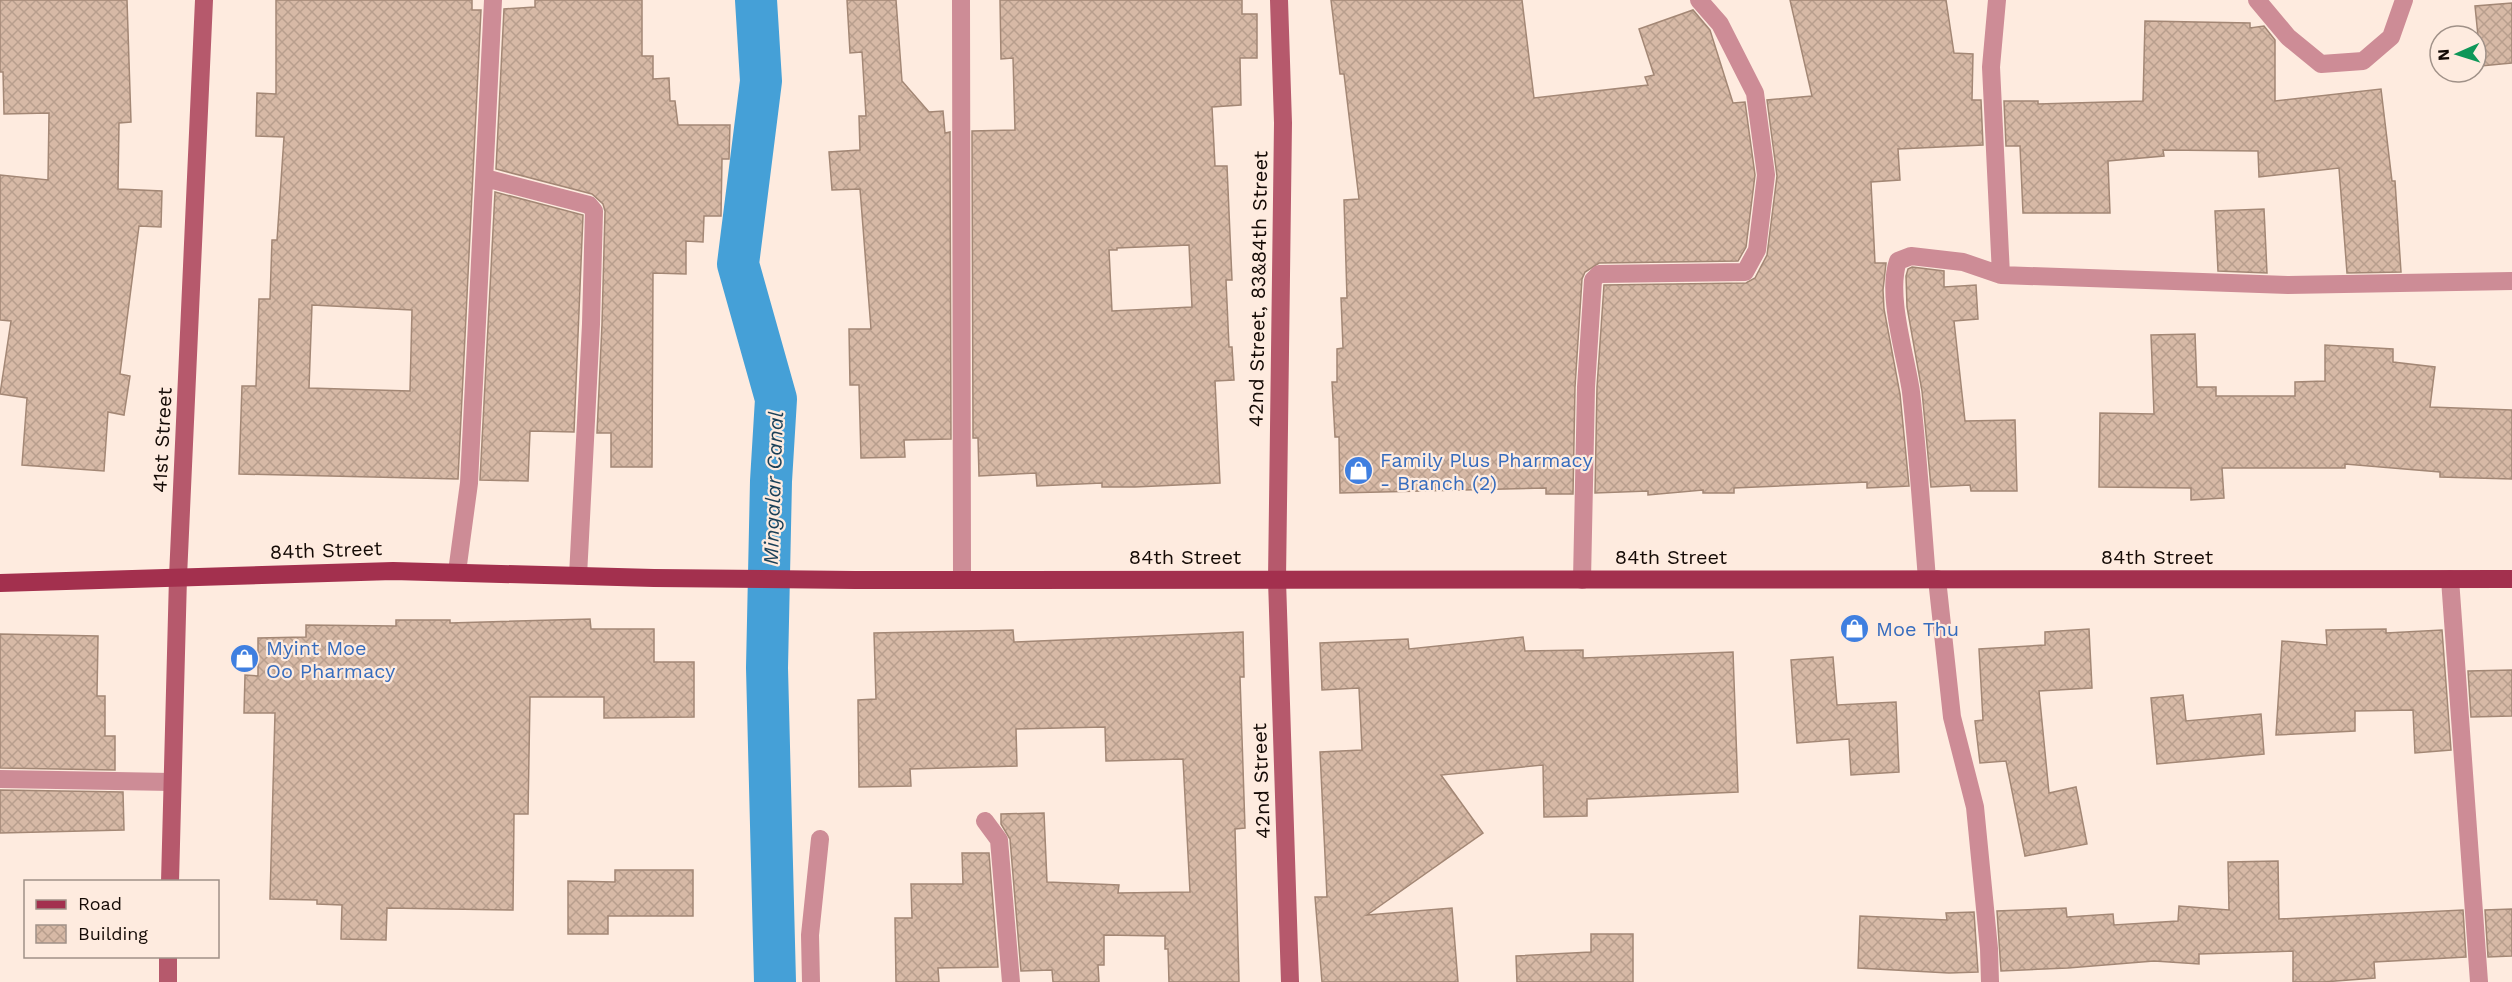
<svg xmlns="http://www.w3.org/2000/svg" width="2512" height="982" viewBox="0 0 2512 982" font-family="'Work Sans',sans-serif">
  <defs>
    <pattern id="building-cross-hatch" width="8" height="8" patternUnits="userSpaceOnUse" patternTransform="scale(1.5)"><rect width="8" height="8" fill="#d7b9a6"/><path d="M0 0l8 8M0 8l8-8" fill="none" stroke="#b89e8d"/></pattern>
  </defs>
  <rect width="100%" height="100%" fill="#feebdf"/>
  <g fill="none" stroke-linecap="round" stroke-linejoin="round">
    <path stroke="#45a0d7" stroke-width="42" d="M 756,0 L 761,81 L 738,264 L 776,399 L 771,481 L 767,668 L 775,982"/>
  </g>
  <path fill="url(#building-cross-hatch)" stroke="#a38775" stroke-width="1.5" fill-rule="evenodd" d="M 0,0 L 127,0 L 131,122 L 119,123 L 118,189 L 162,191 L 161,227 L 139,226 L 120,374 L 130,376 L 124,415 L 108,412 L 104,471 L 22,465 L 27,398 L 0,394 L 11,321 L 0,320 L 0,175 L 48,180 L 49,113 L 4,114 L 3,72 L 0,72 Z
    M 276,0 L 472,0 L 472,10 L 481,10 L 458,479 L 239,474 L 242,386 L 256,386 L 259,299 L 270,299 L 272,240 L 277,240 L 284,137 L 256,136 L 257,93 L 276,94 ZM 312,305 L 412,310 L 410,391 L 309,388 Z
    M 535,0 L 642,0 L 642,56 L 653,56 L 653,79 L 669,78 L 670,101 L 675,101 L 678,125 L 730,125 L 729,159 L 722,159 L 721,216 L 704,216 L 703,242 L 686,241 L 686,274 L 653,273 L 652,467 L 611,467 L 611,433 L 597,433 L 602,324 L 605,211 L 603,204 L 592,194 L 496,169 L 504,9 L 535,7 Z
    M 847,0 L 896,0 L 902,81 L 929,112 L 943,111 L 945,133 L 950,132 L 951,439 L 904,440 L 905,457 L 861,458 L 859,385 L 850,385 L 849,329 L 871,329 L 860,189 L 832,190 L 829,152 L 860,150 L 859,116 L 866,116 L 862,52 L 850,53 Z
    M 1000,0 L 1242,0 L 1242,14 L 1257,14 L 1257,58 L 1240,58 L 1241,105 L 1212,107 L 1215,166 L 1227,166 L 1232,280 L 1226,280 L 1229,347 L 1232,347 L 1234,380 L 1215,381 L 1220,483 L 1135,487 L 1102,487 L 1102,483 L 1037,486 L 1036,473 L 979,476 L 978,438 L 973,438 L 972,131 L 1015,130 L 1013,58 L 1001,59 ZM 1189,245 L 1192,307 L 1112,311 L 1109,250 L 1117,250 L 1117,248 Z
    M 1331,0 L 1522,0 L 1534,98 L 1648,85 L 1645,77 L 1654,75 L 1639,29 L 1693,10 L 1710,30 L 1733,103 L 1745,102 L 1755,175 L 1746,247 L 1738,261 L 1599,263 L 1585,272 L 1582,279 L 1575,387 L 1573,494 L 1546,494 L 1546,488 L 1340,493 L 1339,437 L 1335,437 L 1332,382 L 1337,382 L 1337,349 L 1343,348 L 1341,298 L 1347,298 L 1344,200 L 1359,199 L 1344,74 L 1340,74 Z
    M 1790,0 L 1946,0 L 1954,53 L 1973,54 L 1972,100 L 1981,100 L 1983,145 L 1898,149 L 1900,180 L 1871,182 L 1875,263 L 1886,263 L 1883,290 L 1884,309 L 1900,394 L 1909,486 L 1867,488 L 1867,482 L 1734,488 L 1734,493 L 1703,493 L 1703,490 L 1648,495 L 1648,491 L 1595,493 L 1597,387 L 1604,285 L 1746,283 L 1755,278 L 1767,255 L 1777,176 L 1767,100 L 1812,96 Z
    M 2512,3 L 2512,63 L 2481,66 L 2475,6 Z
    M 2145,21 L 2250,23 L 2250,28 L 2264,26 L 2275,40 L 2275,101 L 2381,89 L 2392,181 L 2395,181 L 2401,272 L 2347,273 L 2339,168 L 2259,177 L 2258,151 L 2163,150 L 2164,156 L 2108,161 L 2110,213 L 2023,213 L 2020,146 L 2006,146 L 2004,101 L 2038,101 L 2038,104 L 2143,101 Z
    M 495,192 L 583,215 L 574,432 L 530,431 L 528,481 L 480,480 Z
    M 2264,209 L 2267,273 L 2218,271 L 2215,211 Z
    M 1912,267 L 1944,271 L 1944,287 L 1976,285 L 1978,319 L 1954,321 L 1965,421 L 2015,420 L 2017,491 L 1971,491 L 1970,485 L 1931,487 L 1922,391 L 1907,307 L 1906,276 L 1908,269 Z
    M 2195,334 L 2197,387 L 2216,387 L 2216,396 L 2295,396 L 2295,382 L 2325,381 L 2325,345 L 2393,349 L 2393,362 L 2435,367 L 2430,407 L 2512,410 L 2512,479 L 2440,477 L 2440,472 L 2345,464 L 2345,468 L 2222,468 L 2224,498 L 2191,500 L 2191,488 L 2099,487 L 2100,413 L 2154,414 L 2151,335 Z
    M 590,619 L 591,629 L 654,629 L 654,662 L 694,662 L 694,717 L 604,718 L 604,697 L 530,697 L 528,814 L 514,814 L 513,910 L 387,908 L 386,940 L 341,939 L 342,905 L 317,904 L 317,900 L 270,899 L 275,713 L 244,713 L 245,675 L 258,676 L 258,638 L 306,637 L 306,625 L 396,626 L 396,620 L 450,620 L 450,623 Z
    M 2089,629 L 2092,688 L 2039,691 L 2049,793 L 2076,787 L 2087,844 L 2025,856 L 2006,761 L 1980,763 L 1975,721 L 1983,720 L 1979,649 L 2045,645 L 2045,632 Z
    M 2386,629 L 2386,633 L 2442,630 L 2451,750 L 2415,753 L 2413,710 L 2355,711 L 2355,731 L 2276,735 L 2282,641 L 2327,645 L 2326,630 Z
    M 1013,630 L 1014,642 L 1243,632 L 1244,677 L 1240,677 L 1245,828 L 1235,829 L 1239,982 L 1169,982 L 1168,949 L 1165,949 L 1165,936 L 1104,935 L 1104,965 L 1098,965 L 1099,982 L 1053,982 L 1052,970 L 1021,971 L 1010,839 L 1001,824 L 1001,814 L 1044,813 L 1047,882 L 1119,885 L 1118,893 L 1190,892 L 1183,759 L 1106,761 L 1105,727 L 1016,729 L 1017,766 L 910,769 L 911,786 L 859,787 L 858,700 L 876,699 L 874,633 Z
    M 0,634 L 98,636 L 97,696 L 105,696 L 105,736 L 115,736 L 115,770 L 0,768 Z
    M 1523,637 L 1525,651 L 1583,650 L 1583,658 L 1733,652 L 1738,792 L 1587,799 L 1587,816 L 1544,817 L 1543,765 L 1441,775 L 1483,833 L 1367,915 L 1452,908 L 1458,982 L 1322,982 L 1315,897 L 1327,897 L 1320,752 L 1362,750 L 1359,688 L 1322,690 L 1320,643 L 1408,639 L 1409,649 Z
    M 1833,657 L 1837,705 L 1896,702 L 1899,772 L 1851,775 L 1849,739 L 1797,743 L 1791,660 Z
    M 2512,670 L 2512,716 L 2471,717 L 2468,671 Z
    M 2183,695 L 2186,721 L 2261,714 L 2264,754 L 2157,764 L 2151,698 Z
    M 0,790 L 123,792 L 124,830 L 0,833 Z
    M 962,853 L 989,853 L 998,967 L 938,968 L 939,982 L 896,982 L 895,918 L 912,918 L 911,884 L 963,884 Z
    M 2278,861 L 2279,919 L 2463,910 L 2466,957 L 2374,962 L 2375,978 L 2323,982 L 2293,982 L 2293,951 L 2199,954 L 2199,964 L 2154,961 L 2068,968 L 2001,971 L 1997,911 L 2066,908 L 2067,917 L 2113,914 L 2114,925 L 2178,921 L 2179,906 L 2229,910 L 2228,862 Z
    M 615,870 L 693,870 L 693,916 L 608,916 L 608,934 L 568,934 L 568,881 L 615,882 Z
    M 2512,909 L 2512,956 L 2488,957 L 2485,910 Z
    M 1974,912 L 1978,972 L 1949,973 L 1858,968 L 1860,916 L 1947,920 L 1946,913 Z
    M 1591,934 L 1633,934 L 1633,982 L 1517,982 L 1516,956 L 1591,952 Z"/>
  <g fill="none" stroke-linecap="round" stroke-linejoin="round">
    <path stroke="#cd8c96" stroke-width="18" d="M 961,0 L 962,580
      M 1997,0 L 1991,67 L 2001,275
      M 2257,0 L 2288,37 L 2321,64 L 2363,61 L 2391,37 L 2404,0
      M 485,178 L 589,205 L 594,211 L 591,324 L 578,576
      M 457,572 L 469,483 L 493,0
      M 1927,579 C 1922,517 1918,454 1911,392 C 1906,356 1886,295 1898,261 L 1911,256 L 1963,262 L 2001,275 L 2288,285 L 2512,281
      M 1937,579 L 1952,717 L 1975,807 L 1989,949 L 1990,982
      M 2450,579 L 2479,982
      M 1582,580 L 1586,387 L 1593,280 L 1599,274 L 1745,272 L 1757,250 L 1766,175 L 1755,93 L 1720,24 L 1699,0
      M 0,779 L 172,782
      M 985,821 L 999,840 L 1011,982
      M 811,982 L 810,935 L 820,839"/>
    <path stroke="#b6596c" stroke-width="18" d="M 1279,0 L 1283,123 L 1277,580 L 1290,982
      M 170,882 L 178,577 L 204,0
      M 168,982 L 168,956"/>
    <path stroke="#a3304e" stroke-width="18" d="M 0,583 L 393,571 L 654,578 L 855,580 L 2512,579"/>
  </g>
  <defs>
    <symbol id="shop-disc" viewBox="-11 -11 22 22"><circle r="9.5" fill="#3f7fe0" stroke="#feebdf"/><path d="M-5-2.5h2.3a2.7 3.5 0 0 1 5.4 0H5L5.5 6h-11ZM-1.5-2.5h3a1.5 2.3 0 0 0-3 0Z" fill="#fff"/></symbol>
  </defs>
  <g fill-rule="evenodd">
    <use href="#shop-disc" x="1342" y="454" width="33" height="33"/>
    <use href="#shop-disc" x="1838" y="612" width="33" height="33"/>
    <use href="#shop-disc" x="228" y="642" width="33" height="33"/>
  </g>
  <g text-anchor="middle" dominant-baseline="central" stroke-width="4.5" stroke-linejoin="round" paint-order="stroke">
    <g font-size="20" fill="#140a05" stroke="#feebdf">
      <text transform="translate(1258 289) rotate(-89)">42nd Street, 83&amp;84th Street</text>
      <text transform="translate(162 440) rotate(-87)">41st Street</text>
      <text transform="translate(326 550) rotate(-2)">84th Street</text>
      <text x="1185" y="557">84th Street</text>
      <text x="1671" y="557">84th Street</text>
      <text x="2157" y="557">84th Street</text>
      <text transform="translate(1261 781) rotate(-92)">42nd Street</text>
    </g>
    <g font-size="20" fill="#366cbe" stroke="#feebdf" text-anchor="start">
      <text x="1380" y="460">Family Plus Pharmacy<tspan x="1380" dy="23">- Branch (2)</tspan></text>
      <text x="1876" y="629">Moe Thu</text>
      <text x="266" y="648">Myint Moe<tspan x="266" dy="23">Oo Pharmacy</tspan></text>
    </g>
    <g font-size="21" font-style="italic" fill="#193f57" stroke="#feebdf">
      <text transform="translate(773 488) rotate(-88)">Mingalar Canal</text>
    </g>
  </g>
  <rect x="24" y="880" width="195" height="78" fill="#feebdf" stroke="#a09188" stroke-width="1.5"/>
  <rect x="36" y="900" width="30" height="9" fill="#a3304e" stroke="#a09188" stroke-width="1.5"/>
  <text x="78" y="910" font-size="18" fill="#140a05">Road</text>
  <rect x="36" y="925" width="30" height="18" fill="url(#building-cross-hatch)" stroke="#a09188" stroke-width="1.5"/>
  <text x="78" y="940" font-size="18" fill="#140a05">Building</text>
  <g transform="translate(2458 54) rotate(267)"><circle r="28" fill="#feebdf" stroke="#a09188" stroke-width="1.5"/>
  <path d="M0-4.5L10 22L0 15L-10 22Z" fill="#0e9758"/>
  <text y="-9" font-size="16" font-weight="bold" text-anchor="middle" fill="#140a05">N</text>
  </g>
</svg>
